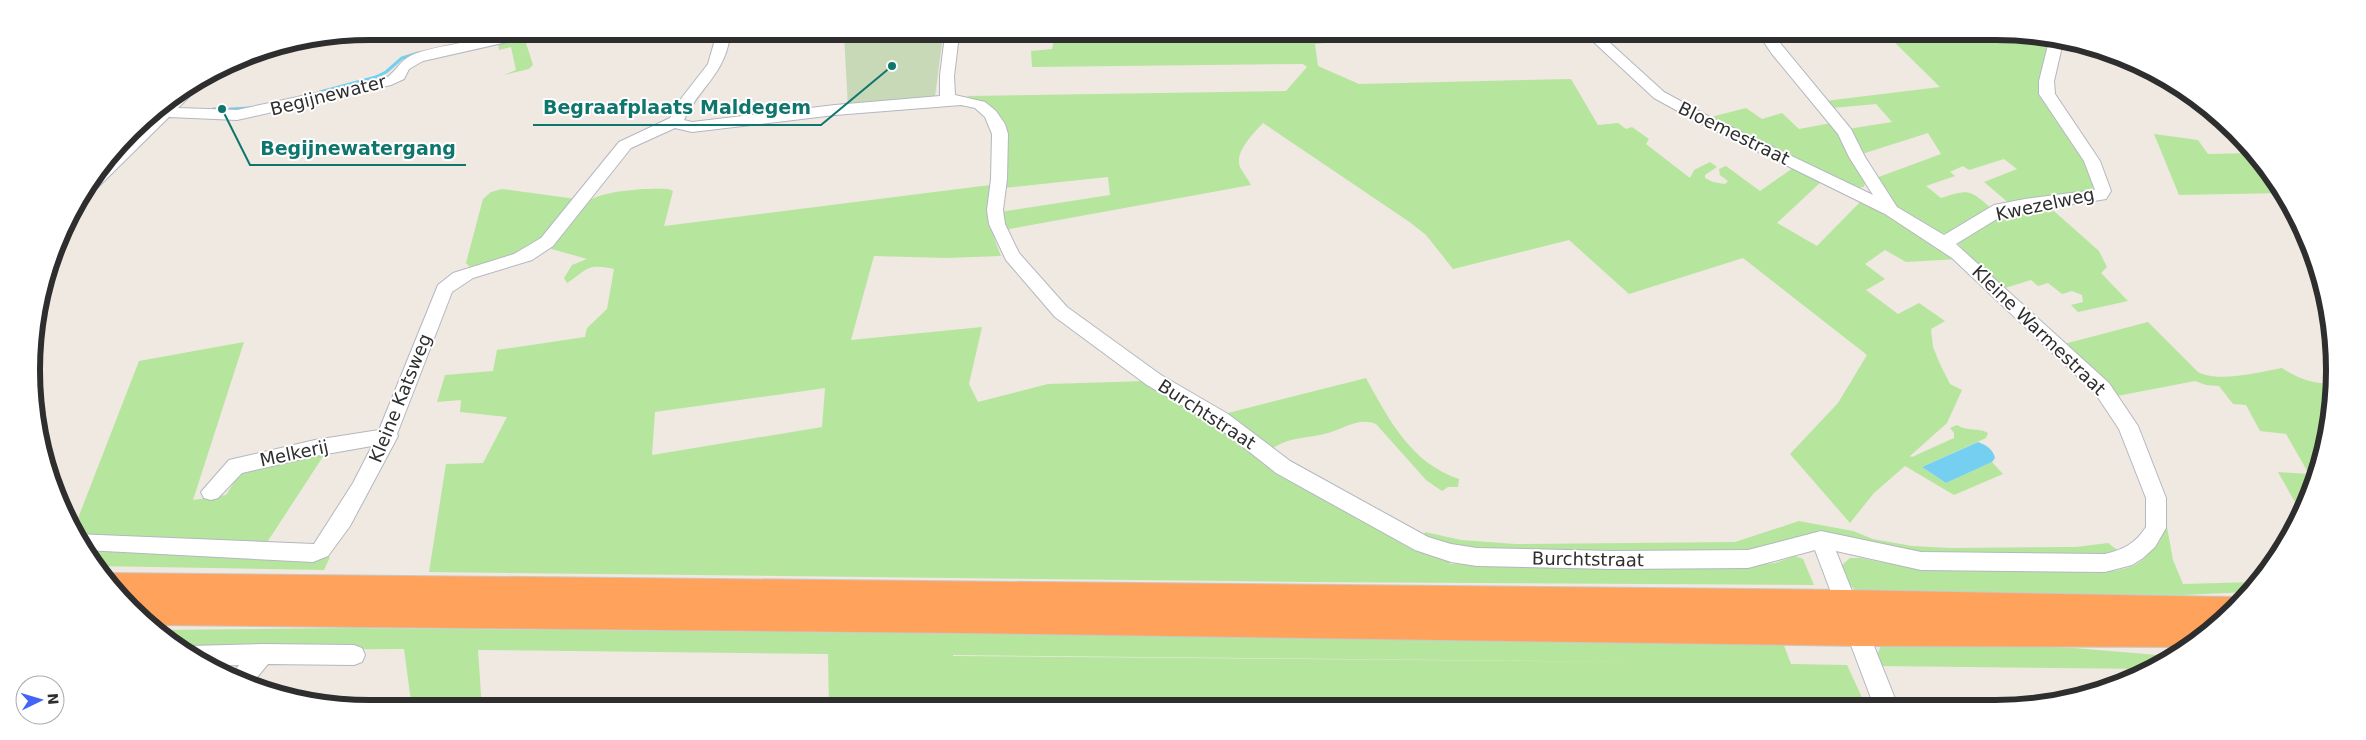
<svg xmlns="http://www.w3.org/2000/svg" width="2366" height="740" viewBox="0 0 2366 740" font-family="'DejaVu Sans',sans-serif">
  <rect width="100%" height="100%" fill="#efe9e1"/>
  <path fill="#b6e59e" fill-rule="evenodd" d="M 1996,31 L 2052,37 L 2050,54 L 2043,71 L 2082,153 L 2095,190 L 2093,193 L 2010,204 L 1984,182 L 2017,169 L 2004,159 L 1969,170 L 1963,166 L 1950,172 L 1955,176 L 1926,186 L 1941,198 C 1970,189 1969,189 1992,209 L 1949,233 L 1936,233 L 1898,209 L 1876,178 L 1941,154 L 1928,133 L 1862,154 L 1848,129 L 1892,122 L 1876,104 L 1832,108 L 1825,101 L 1940,87 L 1884,32 Z
    M 1438,33 L 1315,44 L 1318,66 L 1359,84 L 1571,79 L 1598,125 L 1618,123 L 1626,129 L 1632,127 L 1649,139 L 1646,144 L 1690,178 L 1694,170 L 1710,162 L 1717,167 L 1705,175 L 1705,178 L 1713,182 L 1725,184 L 1728,181 L 1720,175 L 1719,169 L 1726,166 L 1760,191 L 1793,168 L 1822,181 L 1777,223 L 1817,246 L 1862,200 L 1893,216 L 1959,259 L 1906,262 L 1885,250 L 1865,264 L 1885,279 L 1866,290 L 1898,314 L 1919,303 L 1945,321 L 1931,329 L 1933,347 L 1940,364 L 1950,384 L 1962,390 L 1947,423 L 1910,456 L 1912,457 L 1954,438 L 1954,433 L 1950,428 L 1957,425 C 1967,432 1979,427 1988,433 L 1986,438 L 1922,467 L 1946,483 L 1992,462 L 2003,474 L 1954,495 L 1905,466 L 1874,493 L 1850,523 L 1790,454 L 1838,403 L 1867,355 L 1743,258 L 1629,294 L 1569,240 L 1453,269 L 1426,235 L 1411,223 L 1263,123 C 1254,133 1234,152 1240,167 C 1243,173 1248,179 1251,185 L 1004,230 L 1000,212 L 1110,195 L 1108,177 L 1003,188 L 1004,137 L 975,100 L 967,96 L 1286,91 L 1307,67 L 1303,64 L 1032,67 L 1031,51 L 1052,49 L 1055,35 Z
    M 515,39 L 526,43 L 533,65 L 529,69 L 504,75 L 516,70 L 511,47 L 499,50 L 498,42 Z
    M 1746,108 L 1762,119 L 1782,113 L 1799,129 L 1831,123 L 1840,136 L 1865,182 L 1864,187 L 1855,188 L 1707,118 Z
    M 2154,134 L 2198,140 L 2208,154 L 2254,153 L 2278,182 L 2284,193 L 2179,195 Z
    M 990,185 C 987,217 989,225 1001,256 L 946,258 L 874,256 L 851,340 L 982,327 L 969,384 L 978,402 L 1048,384 L 1147,381 L 1218,425 L 1286,477 L 1411,548 L 1450,559 L 1450,564 L 1746,566 L 1775,563 L 1795,556 L 1803,559 L 1814,585 L 1306,582 L 429,572 L 446,464 L 483,463 L 507,417 L 460,412 L 461,400 L 437,402 L 445,375 L 493,371 L 497,350 L 585,337 L 587,328 L 607,309 L 614,269 C 585,263 588,270 567,283 L 564,278 L 572,265 L 587,259 L 548,248 C 558,236 577,208 588,201 C 606,190 648,188 668,189 L 673,191 L 664,226 ZM 825,388 L 822,427 L 652,455 L 655,412 Z
    M 502,189 L 576,199 L 534,248 L 471,268 L 466,263 L 483,199 L 491,192 Z
    M 2046,204 L 2099,251 L 2107,267 L 2101,273 L 2128,301 L 2078,312 L 2071,305 L 2083,302 L 2082,295 L 2072,291 L 2062,294 L 2048,283 L 2038,286 L 2031,280 L 2005,288 L 1965,252 L 1957,242 L 1997,216 Z
    M 2148,322 L 2198,372 C 2219,383 2259,372 2282,368 C 2298,379 2314,384 2333,384 L 2328,436 L 2300,511 L 2278,472 L 2309,474 L 2286,434 L 2260,431 L 2246,405 L 2233,404 L 2219,386 L 2206,385 L 2195,381 L 2117,396 L 2064,344 Z
    M 244,342 L 193,500 L 226,495 L 242,470 L 326,452 L 264,547 L 76,536 L 73,531 L 139,361 Z
    M 1366,378 C 1389,420 1411,463 1459,479 L 1458,487 L 1448,487 L 1442,491 L 1426,480 L 1376,424 C 1359,417 1345,428 1328,433 C 1306,439 1290,436 1270,450 L 1224,414 Z
    M 1799,521 L 1853,531 L 1873,539 L 1912,546 L 1949,548 L 2076,547 L 2108,543 L 2120,552 L 2114,555 L 1927,557 L 1844,538 L 1742,553 L 1480,552 L 1423,537 L 1425,532 L 1461,540 L 1516,544 L 1735,542 Z
    M 2167,527 L 2173,560 L 2183,584 L 2254,582 L 2247,592 L 2183,595 L 1862,593 L 1848,585 L 1840,567 L 1850,558 L 1861,558 L 1911,568 L 2086,569 L 2090,573 C 2134,570 2144,567 2167,527 Z
    M 82,546 L 330,557 L 324,570 L 95,566 Z
    M 351,628 L 1248,636 L 1783,643 L 1791,664 L 1847,665 L 1866,706 L 829,708 L 828,654 L 478,650 L 482,709 L 412,709 L 404,649 L 180,650 L 158,630 ZM 953,655 L 1647,662 L 953,656 Z
    M 1891,642 L 2074,648 L 2169,656 L 2148,669 L 1877,666 L 1878,653 L 1881,645 Z"/>
  <path fill="#c8d9b8" d="M 943,35 L 935,97 L 848,107 L 844,36 Z"/>
  <path fill="#75cff0" d="M 1978,442 C 1986,445 1993,449 1995,458 L 1992,462 L 1946,483 L 1922,467 Z"/>
  <g fill="none" stroke-linecap="round" stroke-linejoin="round">
    <path stroke="#75cff0" stroke-width="3" d="M 467,42 L 482,37
      M 320,92 L 376,77 L 386,72 L 402,58 L 418,53
      M 213,109 L 222,109
      M 230,109 L 251,108"/>
    <defs>
      <path id="minor" d="M 1757,32 L 1771,32 L 1851,129 L 1865,157 L 1897,207 L 1944,235 L 1994,205 L 2025,199 L 2095,190 L 2084,161 L 2039,94 L 2039,81 L 2050,37 L 2064,38 L 2054,81 L 2055,94 L 2100,161 L 2111,191 L 2106,199 L 2100,200 L 2005,214 L 1956,244 L 2109,383 L 2138,426 L 2166,498 L 2166,528 L 2155,547 L 2143,558 L 2132,565 L 2105,572 L 1921,570 L 1836,551 L 1898,706 L 1874,706 L 1815,550 L 1748,568 L 1612,569 L 1477,566 L 1451,562 L 1415,550 L 1276,473 L 1214,424 L 1147,385 L 1055,317 L 1006,260 L 989,224 L 987,210 L 991,179 L 992,134 L 985,117 L 975,108 L 961,105 L 835,115 L 692,132 L 675,128 L 631,148 L 553,246 L 532,260 L 473,278 L 452,292 L 397,434 L 398,436 L 350,526 L 328,556 L 313,562 L 85,550 L 75,534 L 314,544 L 353,483 L 372,446 L 315,456 L 242,473 L 218,498 L 211,500 L 204,498 L 201,492 L 229,460 L 315,440 L 379,430 L 438,285 L 453,273 L 514,254 L 541,238 L 619,142 L 670,118 L 680,100 L 708,64 L 716,36 L 730,36 C 724,76 699,87 684,120 L 692,122 L 835,105 L 940,96 L 940,76 L 945,35 L 959,35 L 954,76 L 955,95 L 985,102 L 996,111 L 1005,124 L 1008,134 L 1007,179 L 1003,210 L 1005,224 L 1019,253 L 1067,307 L 1161,375 L 1228,414 L 1290,461 L 1428,537 L 1451,544 L 1477,548 L 1612,551 L 1748,550 L 1821,531 L 1921,552 L 2105,554 C 2123,550 2136,543 2146,527 L 2146,498 L 2119,429 L 2095,393 L 1952,258 L 1885,214 L 1698,122 L 1654,98 L 1584,33 L 1599,33 L 1664,92 L 1708,116 L 1873,195 L 1849,157 L 1838,134 L 1772,54 Z
        M 492,37 L 518,37 L 516,40 L 423,61 L 409,69 L 404,79 L 391,85 L 237,120 L 169,117 L 91,194 L 82,195 L 99,167 L 164,104 L 193,87 L 196,90 L 178,108 L 237,110 L 386,78 C 397,71 399,61 412,55 C 430,47 470,42 492,37 Z
        M 262,644 L 354,645 L 362,648 L 365,655 L 362,662 L 354,665 L 268,664 L 250,686 L 230,677 L 239,665 L 208,666 L 181,651 L 190,646 Z"/>
      <path id="highway" d="M 113,573 L 1846,590 L 2231,597 L 2240,600 L 2220,624 L 2183,647 L 1858,646 L 961,633 L 154,625 L 102,577 Z"/>
    </defs>
    <use href="#minor" stroke="#b4b7c1" stroke-width="2"/>
    <use href="#highway" stroke="#c9c9c9" stroke-width="2"/>
    <use href="#minor" fill="#fff" fill-rule="evenodd"/>
    <use href="#highway" fill="#ffa35c" fill-rule="evenodd"/>
  </g>
  <g text-anchor="middle" dominant-baseline="central" stroke-width="4" stroke-linejoin="round" paint-order="stroke">
    <g font-size="18" fill="#2e2e2e" stroke="#fff">
      <text transform="translate(328 95) rotate(-14)">Begijnewater</text>
      <text transform="translate(1734 133) rotate(26)">Bloemestraat</text>
      <text transform="translate(2045 204) rotate(-12)">Kwezelweg</text>
      <text transform="translate(2039 330) rotate(44)">Kleine Warmestraat</text>
      <text transform="translate(400 398) rotate(-68)">Kleine Katsweg</text>
      <text transform="translate(1207 414) rotate(33)">Burchtstraat</text>
      <text transform="translate(294 453) rotate(-12)">Melkerij</text>
      <text transform="translate(1588 559) rotate(1)">Burchtstraat</text>
    </g>
  </g>
  <path d="M0 0H2366V740H0ZM370 40H1996A330 330 0 0 1 2326 370V370A330 330 0 0 1 1996 700H370A330 330 0 0 1 40 370V370A330 330 0 0 1 370 40Z" fill="#fff" fill-rule="evenodd"/>
  <path fill="none" stroke="#2e2e2e" stroke-width="6" d="M370 40H1996A330 330 0 0 1 2326 370V370A330 330 0 0 1 1996 700H370A330 330 0 0 1 40 370V370A330 330 0 0 1 370 40Z"/>
  <path fill="none" stroke="#0f766e" stroke-width="2" d="M892 66L821 125H533M222 109L250 165H466"/>
  <g fill="#0f766e" stroke="#fff" stroke-width="2">
    <circle cx="892" cy="66" r="5"/>
    <circle cx="222" cy="109" r="5"/>
  </g>
  <g font-size="19" text-anchor="middle" font-weight="bold" fill="#0f766e" stroke="#fff" stroke-width="4" stroke-linejoin="round" paint-order="stroke">
    <text x="677" y="114">Begraafplaats Maldegem</text>
    <text x="358" y="155">Begijnewatergang</text>
  </g>
  <g transform="translate(40 700) rotate(85)"><circle r="24" fill="#ffffff" stroke="#ababab"/>
  <path d="M0-4L9 19L0 12L-9 19Z" fill="#4264fb"/>
  <text y="-8" font-size="14" font-weight="bold" text-anchor="middle" fill="#2e2e2e">N</text>
  </g>
</svg>
